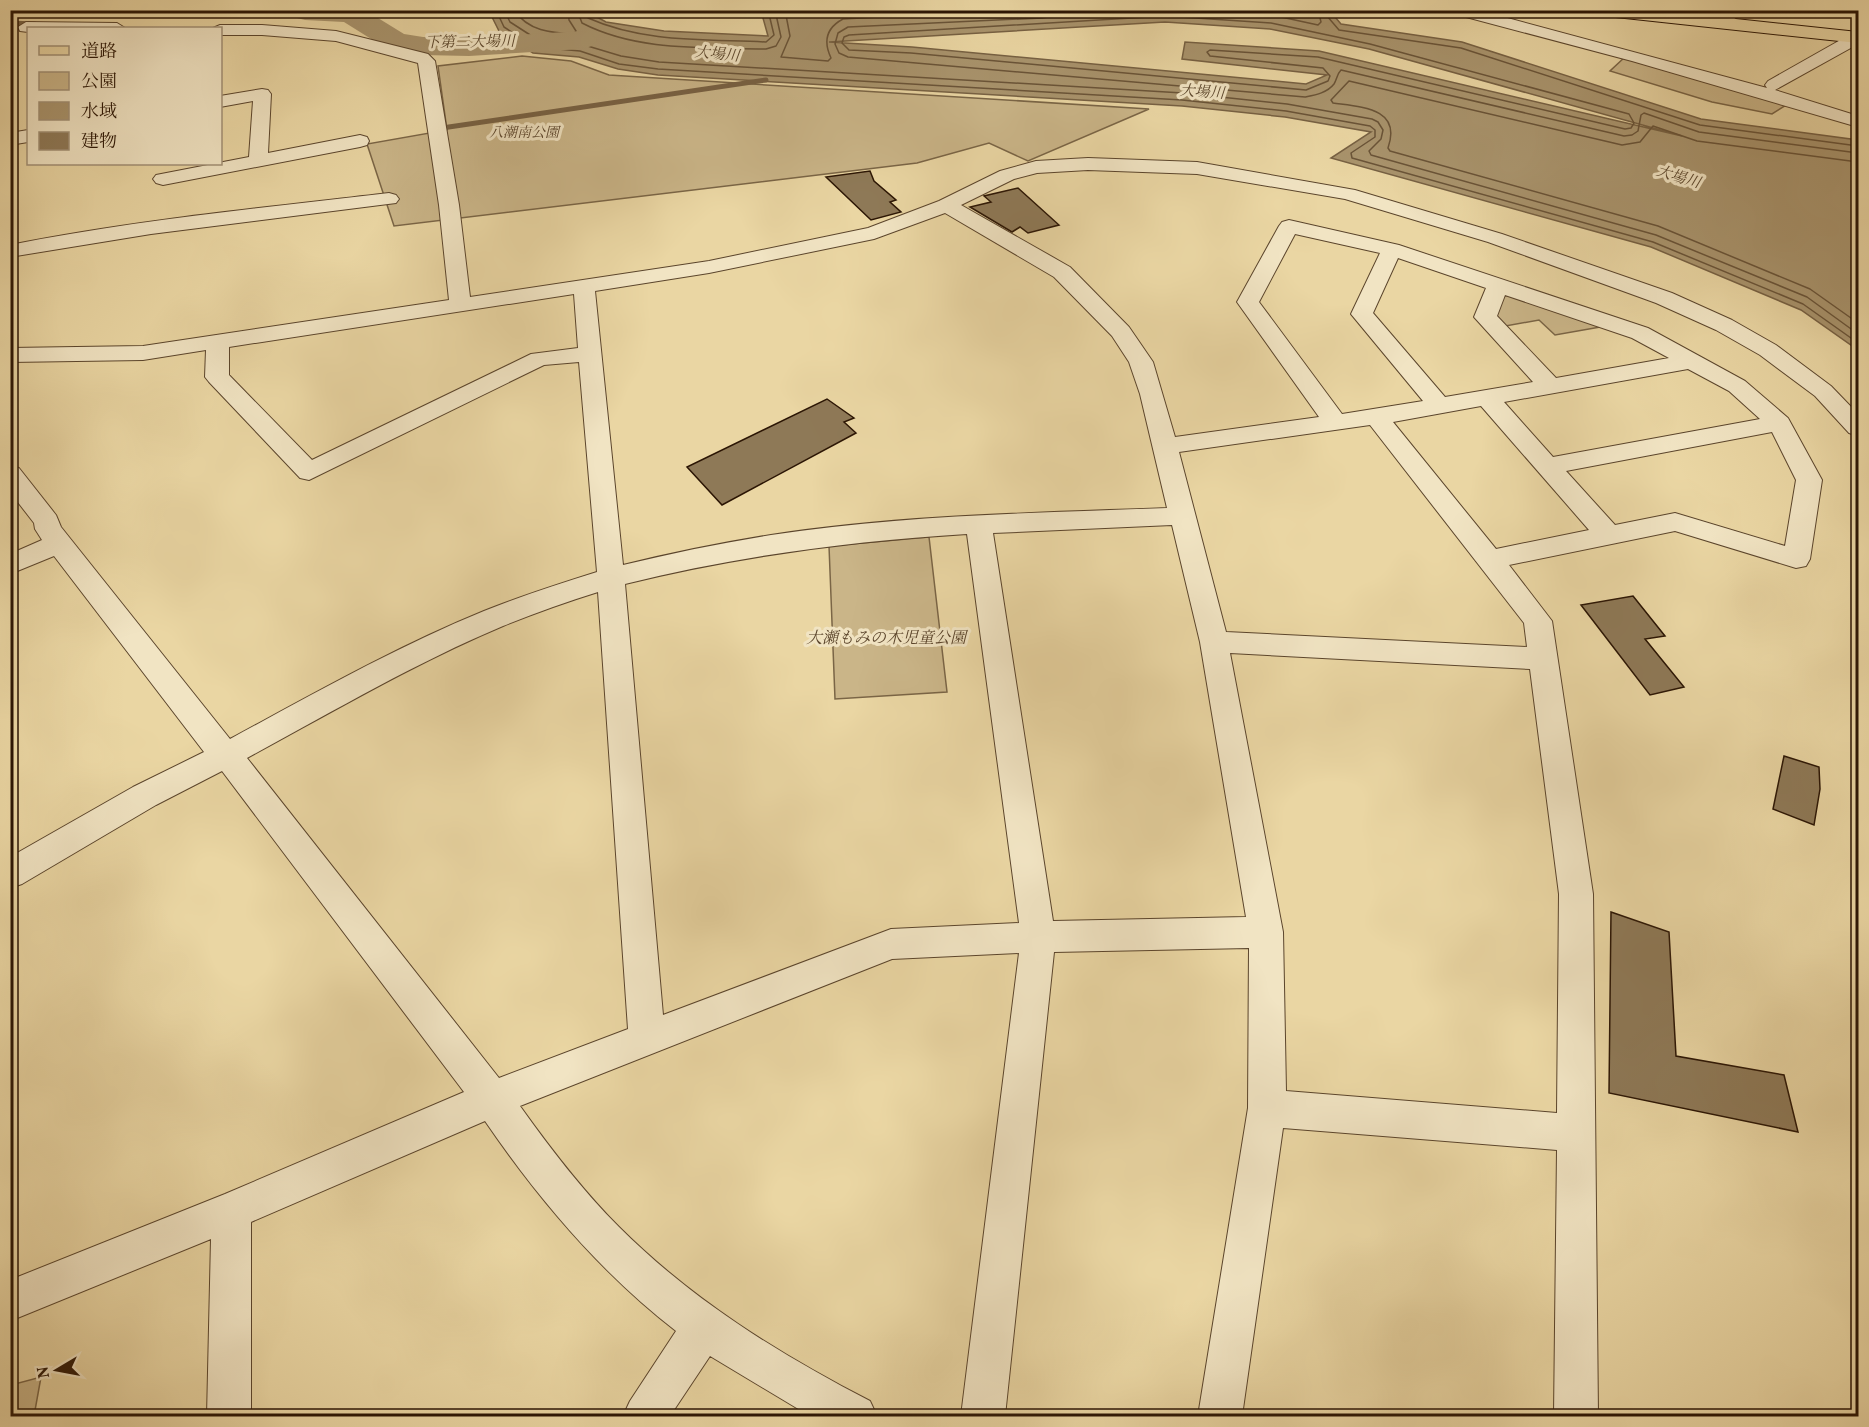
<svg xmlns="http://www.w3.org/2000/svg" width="1869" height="1427" viewBox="0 0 1869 1427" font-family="Vollkorn,'Noto Serif JP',serif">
  <rect width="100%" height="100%" fill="#ead6a3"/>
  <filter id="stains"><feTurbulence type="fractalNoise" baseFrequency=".00333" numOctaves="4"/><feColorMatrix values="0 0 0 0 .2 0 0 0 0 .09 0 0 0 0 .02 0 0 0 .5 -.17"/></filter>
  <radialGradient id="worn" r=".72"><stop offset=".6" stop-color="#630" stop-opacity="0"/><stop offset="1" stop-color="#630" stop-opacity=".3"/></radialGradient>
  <path fill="#cab588" stroke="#7a6546" stroke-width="1.5" d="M 522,56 L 571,61 L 609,75 L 1149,109 L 1028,161 L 989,143 L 917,163 L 394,226 L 367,144 L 447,130 L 438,66 Z
    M 1626,56 L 1791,102 L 1772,114 L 1712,102 L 1610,71 Z
    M 1515,295 L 1606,326 L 1555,335 L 1539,320 L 1500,327 L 1493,320 L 1503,296 Z
    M 929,537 L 947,692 L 835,699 L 829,546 Z
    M 41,1377 L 34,1416 L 11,1416 L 11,1385 Z"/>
  <path fill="#a9946d" stroke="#776143" stroke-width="1.5" fill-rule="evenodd" d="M 489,11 L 586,11 L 606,22 L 664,31 L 768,36 L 761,11 L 1330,11 L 1341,24 L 1462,42 L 1701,119 L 1858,140 L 1858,350 L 1801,310 L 1651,247 L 1331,158 L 1371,132 L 1285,117 L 1182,106 L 658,75 L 618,69 L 579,57 L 533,53 L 499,31 ZM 1165,22 L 1270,29 L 1369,49 L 1682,136 L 1319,51 L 1185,42 L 1182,59 L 1327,75 L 1306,84 L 912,47 L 829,42 Z"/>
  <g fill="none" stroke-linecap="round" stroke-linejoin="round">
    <path stroke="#6a5438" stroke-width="1.5" d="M 496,10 L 504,27 L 535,47 L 580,51 L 619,64 L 658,69 L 1182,100 L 1286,111 L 1370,126 L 1375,130 L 1375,137 L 1351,153 L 1352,158 L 1653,242 L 1803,304 L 1858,343
      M 504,10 L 510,22 L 538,40 L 581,44 L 621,56 L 659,62 L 1183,93 L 1287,104 L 1372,119 L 1378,122 L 1383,130 L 1381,139 L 1369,151 L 1371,155 L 1656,235 L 1807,297 L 1858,334
      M 514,10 C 528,31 551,33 574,34 L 576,31 L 569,20 L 568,10
      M 577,10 L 582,23 C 638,52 705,47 766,49 L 776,46 L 781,37 L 775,10
      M 585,10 L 588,18 C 644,43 706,39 766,42 L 774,35 L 768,10
      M 785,10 L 790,36 L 781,57 L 828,61 L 831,58 C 823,41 826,28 843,19 L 1004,10
      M 1120,10 L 1080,12 L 1042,18 L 848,27 L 838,33 L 835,44 L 839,53 L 848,57 L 1305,97 C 1315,95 1327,93 1334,84 C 1337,79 1337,74 1341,70 L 1624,136 L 1632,135 L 1638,131 L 1641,115 L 1644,113 L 1699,132 L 1858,153
      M 1196,10 L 1272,15 L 1318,25 L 1321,22 L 1318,10
      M 1326,10 L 1327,16 L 1339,30 L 1461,48 L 1700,125 L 1858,146
      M 1165,16 L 1271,23 L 1370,44 L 1629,114 L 1634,123 L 1631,128 L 1625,129 L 1318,57 L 1210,50 L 1207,52 L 1210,56 L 1323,68 L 1330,76 L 1328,81 L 1306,90 L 911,53 L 849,50 L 842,43 L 844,37 L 849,35 Z
      M 1858,162 L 1697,141 L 1653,126 L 1640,142 L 1622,145 L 1349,81 L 1331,100 L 1333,103 C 1362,107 1402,108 1388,148 L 1390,151 L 1658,226 L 1810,289 L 1858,323"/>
    <path stroke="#776143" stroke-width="5" d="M 10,23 L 35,24
      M 442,128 L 766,80"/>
    <path fill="#a9946d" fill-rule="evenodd" d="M 285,10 L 365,10 L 404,34 L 423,37 L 469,38 L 582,31 L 592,34 L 597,40 L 592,46 L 582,49 L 469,56 L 423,55 L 384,47 L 344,22 L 305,20 L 289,16 Z"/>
  </g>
  <path fill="#8e7957" stroke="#2b1504" stroke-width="1.5" d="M 870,171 L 874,181 L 896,200 L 890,202 L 901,212 L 871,220 L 826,177 Z
    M 1018,188 L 1059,225 L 1028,233 L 1020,227 L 1012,232 L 970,207 L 991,202 L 984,196 Z
    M 827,399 L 854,418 L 844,422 L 856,433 L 722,505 L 687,467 Z
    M 1633,596 L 1665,636 L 1645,639 L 1684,687 L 1650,695 L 1581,605 Z
    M 1784,756 L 1819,767 L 1820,789 L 1814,825 L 1773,809 Z
    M 1611,912 L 1669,932 L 1676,1056 L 1784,1075 L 1798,1132 L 1609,1093 Z"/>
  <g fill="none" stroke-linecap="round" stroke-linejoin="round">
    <defs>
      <path id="street" d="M 1449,10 L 1478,10 L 1767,88 L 1765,85 L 1768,81 L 1851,34 L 1858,33 L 1858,44 L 1775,90 L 1858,116 L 1858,127 L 1632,61 L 1451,13 Z
        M 1727,10 L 1748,10 L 1722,27 L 1710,27 L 1708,23 Z
        M 26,22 L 117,23 L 125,28 L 28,28 L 28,32 L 20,31 L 18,27 Z
        M 220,25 L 262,25 L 336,31 L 428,54 L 435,61 L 459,205 L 470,297 L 709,261 L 868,228 L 939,201 L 1000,171 L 1036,161 L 1088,158 L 1197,162 L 1355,190 L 1502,234 L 1672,293 L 1732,320 L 1776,345 L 1831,386 L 1858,414 L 1858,436 L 1849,433 L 1815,396 L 1760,355 L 1716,330 L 1656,303 L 1488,242 L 1345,199 L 1197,174 L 1088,170 L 1037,173 L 1014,179 L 961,205 L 1070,267 L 1129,327 L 1153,362 L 1175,437 L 1319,417 L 1237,302 L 1279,226 L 1282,222 L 1289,220 L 1399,245 L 1648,328 L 1745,381 L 1788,418 L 1822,480 L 1810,559 L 1806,566 L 1796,568 L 1675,531 L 1509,565 L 1552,621 L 1593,894 L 1598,1416 L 1554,1416 L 1557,1150 L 1283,1128 L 1242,1416 L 1198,1416 L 1248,1108 L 1249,948 L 1054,952 L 1005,1416 L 961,1416 L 1019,953 L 892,959 L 520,1106 C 550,1148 582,1190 619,1227 C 692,1300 779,1354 870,1401 L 877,1416 L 810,1416 L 710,1356 L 670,1416 L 623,1416 L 630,1401 L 676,1331 C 600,1272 539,1200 485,1121 L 251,1222 L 251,1416 L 207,1416 L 211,1239 L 10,1321 L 10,1280 L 225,1194 L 464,1092 L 222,771 L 156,805 L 22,884 L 10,888 L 10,857 L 133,787 L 204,752 L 54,556 L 10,574 L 10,554 L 42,540 L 35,529 L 34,523 L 10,492 L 10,466 L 19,468 L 56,515 L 61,527 L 230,739 C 313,694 396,647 484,611 C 521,596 559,584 597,572 L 579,362 L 544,365 L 309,480 L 300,478 L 209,382 L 205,377 L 206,350 L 143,360 L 10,362 L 10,348 L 143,346 L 449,300 L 439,205 L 418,63 L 336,41 L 262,35 L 220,35 L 220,28 L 213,28 ZM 945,213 L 1054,277 L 1112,336 L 1129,362 L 1140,394 L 1167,508 C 1036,513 902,515 771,535 C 721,543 672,553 623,565 L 595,291 L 709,273 L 874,239 ZM 1295,234 L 1380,253 L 1351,314 L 1423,401 L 1342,414 L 1259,302 ZM 1398,258 L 1486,288 L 1474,317 L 1533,382 L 1445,397 L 1373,313 ZM 574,294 L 578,348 L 531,354 L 312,460 L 229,375 L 229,347 ZM 1505,295 L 1632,338 L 1669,358 L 1556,378 L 1497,316 ZM 1688,369 L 1729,391 L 1760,419 L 1553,457 L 1504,402 ZM 1481,406 L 1589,530 L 1496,549 L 1393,422 ZM 1370,425 L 1524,623 L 1527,647 L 1226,632 L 1179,452 ZM 1772,432 L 1796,480 L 1785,546 L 1675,513 L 1615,525 L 1566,471 ZM 1172,525 L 1200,642 L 1246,917 L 1053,921 L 993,533 ZM 967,534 L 1019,923 L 891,929 L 663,1015 L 625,584 C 738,556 851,541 967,534 ZM 598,592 L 628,1029 L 499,1078 L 247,758 C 332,712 415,663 503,626 C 535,613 566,602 598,592 ZM 1230,653 L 1530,669 L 1559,894 L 1557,1113 L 1286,1091 L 1283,932 Z
        M 262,89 L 268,90 L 271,94 L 268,153 L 360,135 L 367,137 L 369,141 L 367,145 L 360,147 L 163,185 L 156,183 L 153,179 L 156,175 L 249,157 L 253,101 L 220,107 L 220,96 Z
        M 28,130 L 28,142 L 10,145 L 10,133 Z
        M 389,193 L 396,195 L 399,199 L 396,203 L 151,234 L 10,257 L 10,245 C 136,220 262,208 389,193 Z"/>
      <path id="primary" d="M 1588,10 L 1652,10 L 1858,32 L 1858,43 L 1597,15 Z"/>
    </defs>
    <use href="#street" stroke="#5b452c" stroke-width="2"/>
    <use href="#primary" stroke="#2b1504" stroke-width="2"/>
    <use href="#street" fill="#f1e4c3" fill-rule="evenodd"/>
    <use href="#primary" fill="#ead6a3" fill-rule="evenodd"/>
  </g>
  <g text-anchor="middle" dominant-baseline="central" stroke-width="6" stroke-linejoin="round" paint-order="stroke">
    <g font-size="14" font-style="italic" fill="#5b452c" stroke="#f1e4c3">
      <text x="524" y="133">八潮南公園</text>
    </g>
    <g font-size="15" font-style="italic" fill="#5d482e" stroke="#f1e4c3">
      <text transform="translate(470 43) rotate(-1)">下第二大場川</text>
      <text transform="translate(717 55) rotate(6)">大場川</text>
      <text transform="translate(1202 93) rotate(4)">大場川</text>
      <text transform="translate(1678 178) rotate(17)">大場川</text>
    </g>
    <g font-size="16" font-style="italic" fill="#5b452c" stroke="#f1e4c3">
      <text x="886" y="639">大瀬もみの木児童公園</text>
    </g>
  </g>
  <rect width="1869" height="1427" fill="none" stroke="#ead6a3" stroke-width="36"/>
  <rect x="12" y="12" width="1845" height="1403" fill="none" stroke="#2b1504" stroke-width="3"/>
  <rect x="18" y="18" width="1833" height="1391" fill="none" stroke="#2b1504" stroke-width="1.5"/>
  <rect x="27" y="27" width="195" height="138" fill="#f1e4c3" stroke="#a29177" stroke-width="1.5"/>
  <rect x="39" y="46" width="30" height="9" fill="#ead6a3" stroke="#a29177" stroke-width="1.5"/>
  <text x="81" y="57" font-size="18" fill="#2b1504">道路</text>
  <rect x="39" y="72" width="30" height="18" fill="#cab588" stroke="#a29177" stroke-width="1.5"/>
  <text x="81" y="87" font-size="18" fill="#2b1504">公園</text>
  <rect x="39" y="102" width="30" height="18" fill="#a9946d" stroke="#a29177" stroke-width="1.5"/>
  <text x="81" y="117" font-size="18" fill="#2b1504">水域</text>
  <rect x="39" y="132" width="30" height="18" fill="#8e7957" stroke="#a29177" stroke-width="1.5"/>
  <text x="81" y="147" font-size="18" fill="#2b1504">建物</text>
  <g transform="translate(57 1370) rotate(260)" stroke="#f1e4c3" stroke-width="4.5" paint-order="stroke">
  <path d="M0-4.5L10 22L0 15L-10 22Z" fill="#2b1504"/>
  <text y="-9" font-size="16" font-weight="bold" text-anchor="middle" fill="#2b1504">N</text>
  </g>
  <rect width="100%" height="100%" filter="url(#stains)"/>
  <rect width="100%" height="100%" fill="url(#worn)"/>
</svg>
